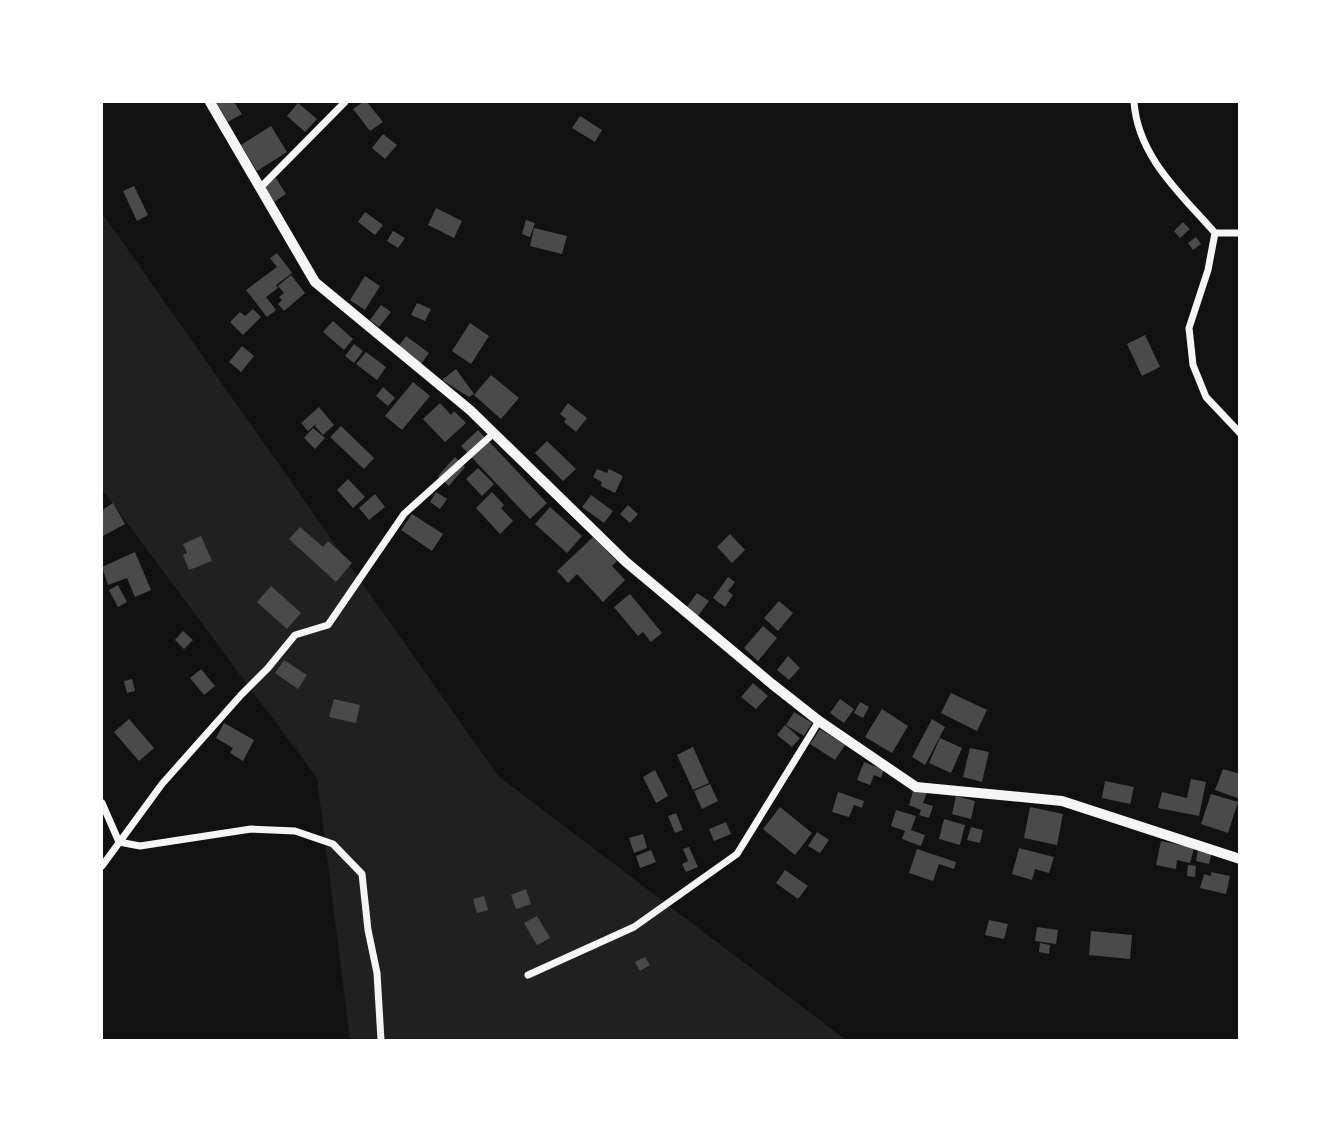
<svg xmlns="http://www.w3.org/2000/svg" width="1341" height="1142" viewBox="0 0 1341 1142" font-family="Raleway,sans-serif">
  <rect width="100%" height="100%" fill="#111"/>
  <path fill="#202020" d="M 102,213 L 498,776 L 846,1040 L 350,1040 L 317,778 L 102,489 Z"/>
  <path fill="#4a4a4a" d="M 216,102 L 234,102 L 242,114 L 228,122 Z
    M 363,102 L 367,102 L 383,122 L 370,131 L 353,109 Z
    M 298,103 L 317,119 L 305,132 L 287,116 Z
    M 580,116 L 602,130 L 595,142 L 572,128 Z
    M 271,126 L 287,152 L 257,171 L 241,145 Z
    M 383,134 L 397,145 L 385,159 L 372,148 Z
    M 276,178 L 286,194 L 274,202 L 264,186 Z
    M 134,186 L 148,215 L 137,221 L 123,191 Z
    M 436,208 L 462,221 L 454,238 L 428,225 Z
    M 365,212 L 383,225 L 375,235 L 358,222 Z
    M 526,220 L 535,223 L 530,237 L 522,234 Z
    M 1183,222 L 1190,229 L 1180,238 L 1174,231 Z
    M 534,228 L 567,236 L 562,254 L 530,246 Z
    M 393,231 L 405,238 L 398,248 L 387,241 Z
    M 1196,237 L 1201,244 L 1193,250 L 1188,243 Z
    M 277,253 L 292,273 L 276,285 L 278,288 L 266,297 L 276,310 L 267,317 L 246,290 L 277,267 L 270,258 Z
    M 291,275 L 305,293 L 284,311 L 278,304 L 282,300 L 279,297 L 284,293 L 278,286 Z
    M 365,276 L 380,286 L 365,310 L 350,300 Z
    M 417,303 L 431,309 L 425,321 L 411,315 Z
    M 381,305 L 391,312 L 379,327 L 370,320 Z
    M 253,309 L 261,317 L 243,335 L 230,322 L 240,312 L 245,316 Z
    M 333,321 L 353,339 L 344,350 L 323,332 Z
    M 470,323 L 489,336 L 471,364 L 452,351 Z
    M 1145,335 L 1160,367 L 1142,376 L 1127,344 Z
    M 406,336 L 429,353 L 421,364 L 398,347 Z
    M 354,344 L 363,351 L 354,363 L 345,356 Z
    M 242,346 L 254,356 L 241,372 L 229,362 Z
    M 366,352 L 386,367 L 377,380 L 356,364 Z
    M 456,369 L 474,394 L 469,397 L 442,380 Z
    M 491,375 L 519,398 L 501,419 L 474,395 Z
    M 413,382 L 430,396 L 402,430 L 385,416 Z
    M 383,387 L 395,398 L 388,406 L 376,396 Z
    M 440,403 L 451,415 L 454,411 L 466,423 L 445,442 L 423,419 Z
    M 568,403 L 587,418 L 576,432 L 564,422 L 566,419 L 560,414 Z
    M 319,407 L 334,425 L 323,435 L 315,426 L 317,423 L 308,431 L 301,423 Z
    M 341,426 L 374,458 L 364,469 L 330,437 Z
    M 313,428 L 325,438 L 315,449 L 304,438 Z
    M 478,430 L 547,503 L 530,519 L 461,446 Z
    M 547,441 L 576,469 L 563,481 L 535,453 Z
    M 455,457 L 465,467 L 449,486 L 438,476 Z
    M 478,468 L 494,484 L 482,496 L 466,479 Z
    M 597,469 L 607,473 L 609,469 L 623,476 L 615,493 L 601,486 L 602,482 L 593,477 Z
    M 348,479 L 365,497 L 353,508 L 337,490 Z
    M 436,492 L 447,499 L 440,509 L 430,502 Z
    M 492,492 L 504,505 L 501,508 L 513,521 L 500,534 L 476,508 Z
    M 375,494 L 385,507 L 369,520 L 359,508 Z
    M 591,495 L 613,511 L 604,523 L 582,507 Z
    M 113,503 L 125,524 L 103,536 L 102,510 Z
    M 628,505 L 638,514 L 630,523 L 620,514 Z
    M 550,507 L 582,536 L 567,553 L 535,524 Z
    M 412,514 L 443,534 L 432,551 L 401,530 Z
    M 300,527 L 323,547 L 328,541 L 352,563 L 336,582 L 289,539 Z
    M 730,534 L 745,550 L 732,563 L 717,547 Z
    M 201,536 L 212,561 L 189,570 L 183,555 L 187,553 L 183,544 Z
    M 593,537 L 617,561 L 612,566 L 625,580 L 603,602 L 577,574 L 568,583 L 557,571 Z
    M 135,552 L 151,590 L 135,597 L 127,578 L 108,585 L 102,567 Z
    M 728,577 L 735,582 L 728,591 L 733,595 L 725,607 L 713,598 Z
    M 118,585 L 127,602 L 118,607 L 109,590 Z
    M 271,586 L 301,613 L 287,629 L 257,602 Z
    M 697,593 L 709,601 L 698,616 L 686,608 Z
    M 630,594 L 662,633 L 651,642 L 643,632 L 638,636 L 614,607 Z
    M 779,601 L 793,613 L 778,631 L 764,618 Z
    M 763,626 L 777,638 L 758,661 L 744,648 Z
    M 183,631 L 193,640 L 184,649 L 175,640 Z
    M 788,656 L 800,668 L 789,680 L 777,670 Z
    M 284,660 L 307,675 L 298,689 L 275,673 Z
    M 201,669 L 215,686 L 204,695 L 190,678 Z
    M 132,679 L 135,691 L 127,693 L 124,681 Z
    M 753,683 L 768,696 L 756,709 L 741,697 Z
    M 951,693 L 987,710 L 977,731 L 941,713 Z
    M 334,699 L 360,705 L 356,723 L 329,717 Z
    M 840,699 L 854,709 L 844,723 L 830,713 Z
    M 860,702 L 869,707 L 863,718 L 854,713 Z
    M 882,709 L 908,726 L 892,753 L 865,737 Z
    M 794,712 L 812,723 L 804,736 L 786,725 Z
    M 129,719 L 154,748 L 139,761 L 114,732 Z
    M 932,719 L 945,727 L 925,765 L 912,757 Z
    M 224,723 L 254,740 L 243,761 L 230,753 L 233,748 L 216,738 Z
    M 785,725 L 800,738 L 792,747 L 777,735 Z
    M 820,729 L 845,745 L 835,760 L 810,744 Z
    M 940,738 L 962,748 L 951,773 L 929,763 Z
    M 693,747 L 709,783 L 693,790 L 677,755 Z
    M 970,748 L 989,752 L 982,782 L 963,777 Z
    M 864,762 L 884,770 L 881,778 L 874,775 L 870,785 L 857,780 Z
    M 1223,769 L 1240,774 L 1240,799 L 1215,790 Z
    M 655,770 L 668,796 L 656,803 L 643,777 Z
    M 1191,779 L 1206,782 L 1199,816 L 1158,808 L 1162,792 L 1187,798 Z
    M 1105,781 L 1134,787 L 1130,804 L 1102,798 Z
    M 710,784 L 718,801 L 702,809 L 694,791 Z
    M 914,788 L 927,792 L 923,803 L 933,806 L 929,818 L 919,815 L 921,810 L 909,805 Z
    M 838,792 L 864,801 L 862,808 L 854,805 L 849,817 L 832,812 Z
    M 1211,794 L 1238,802 L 1228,833 L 1201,824 Z
    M 956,796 L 975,801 L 971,819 L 952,814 Z
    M 780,807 L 812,833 L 795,855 L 763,829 Z
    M 1030,807 L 1063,814 L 1057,845 L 1024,838 Z
    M 896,810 L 916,816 L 911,830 L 925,835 L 921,846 L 902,839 L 905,831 L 891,826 Z
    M 676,813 L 683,830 L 675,833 L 668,816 Z
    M 944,819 L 965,825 L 960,845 L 939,839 Z
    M 726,822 L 731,834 L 714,841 L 709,829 Z
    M 971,827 L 983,830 L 980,843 L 967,840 Z
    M 817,832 L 829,840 L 820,853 L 808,846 Z
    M 643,834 L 647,848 L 634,853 L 629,838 Z
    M 1161,841 L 1194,848 L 1190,863 L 1177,860 L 1176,869 L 1156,865 Z
    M 689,847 L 698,867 L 686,872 L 682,864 L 688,861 L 683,849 Z
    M 1019,848 L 1054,857 L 1049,873 L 1035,869 L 1032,880 L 1012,874 Z
    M 917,849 L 956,862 L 954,869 L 939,864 L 933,881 L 909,873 Z
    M 1198,849 L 1212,852 L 1209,864 L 1196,861 Z
    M 651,850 L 656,862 L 640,868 L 636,856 Z
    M 1188,865 L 1196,866 L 1195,877 L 1187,876 Z
    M 785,870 L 808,886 L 798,899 L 776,883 Z
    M 1211,872 L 1230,876 L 1226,894 L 1200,888 L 1204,874 L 1211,876 Z
    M 526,889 L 531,904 L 516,909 L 511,895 Z
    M 484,896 L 488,910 L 477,913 L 473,899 Z
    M 537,916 L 550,938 L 537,945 L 524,923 Z
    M 989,920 L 1008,924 L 1004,939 L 985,935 Z
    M 1037,927 L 1058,930 L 1056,944 L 1035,941 Z
    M 1091,931 L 1132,935 L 1130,959 L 1089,955 Z
    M 1040,943 L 1050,945 L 1049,954 L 1039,952 Z
    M 645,957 L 650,965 L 640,971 L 635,962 Z"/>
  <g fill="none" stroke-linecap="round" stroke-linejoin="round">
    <path stroke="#f5f5f5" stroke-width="7" d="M 1134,102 C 1138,157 1181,194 1215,233 L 1208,270 L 1189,328 L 1193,365 L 1206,397 L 1240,433
      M 260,188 L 345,102
      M 1215,233 L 1240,233
      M 102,803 L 119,842 L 140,846 L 251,829 L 295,831 L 333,844 L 362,874 L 368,930 L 377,973 L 381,1040
      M 102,866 L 162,784 L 241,695 L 268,668 L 295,635 L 328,625 L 404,514 L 494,433
      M 528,975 L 634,927 L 737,854 L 819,721"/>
    <path stroke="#f5f5f5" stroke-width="10" d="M 210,102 L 315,282 L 470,410 L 626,562 L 772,684 L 819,721 L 916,787 L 1062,801 L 1240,859"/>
  </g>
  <rect width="1341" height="1142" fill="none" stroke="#ffffff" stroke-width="206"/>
</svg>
